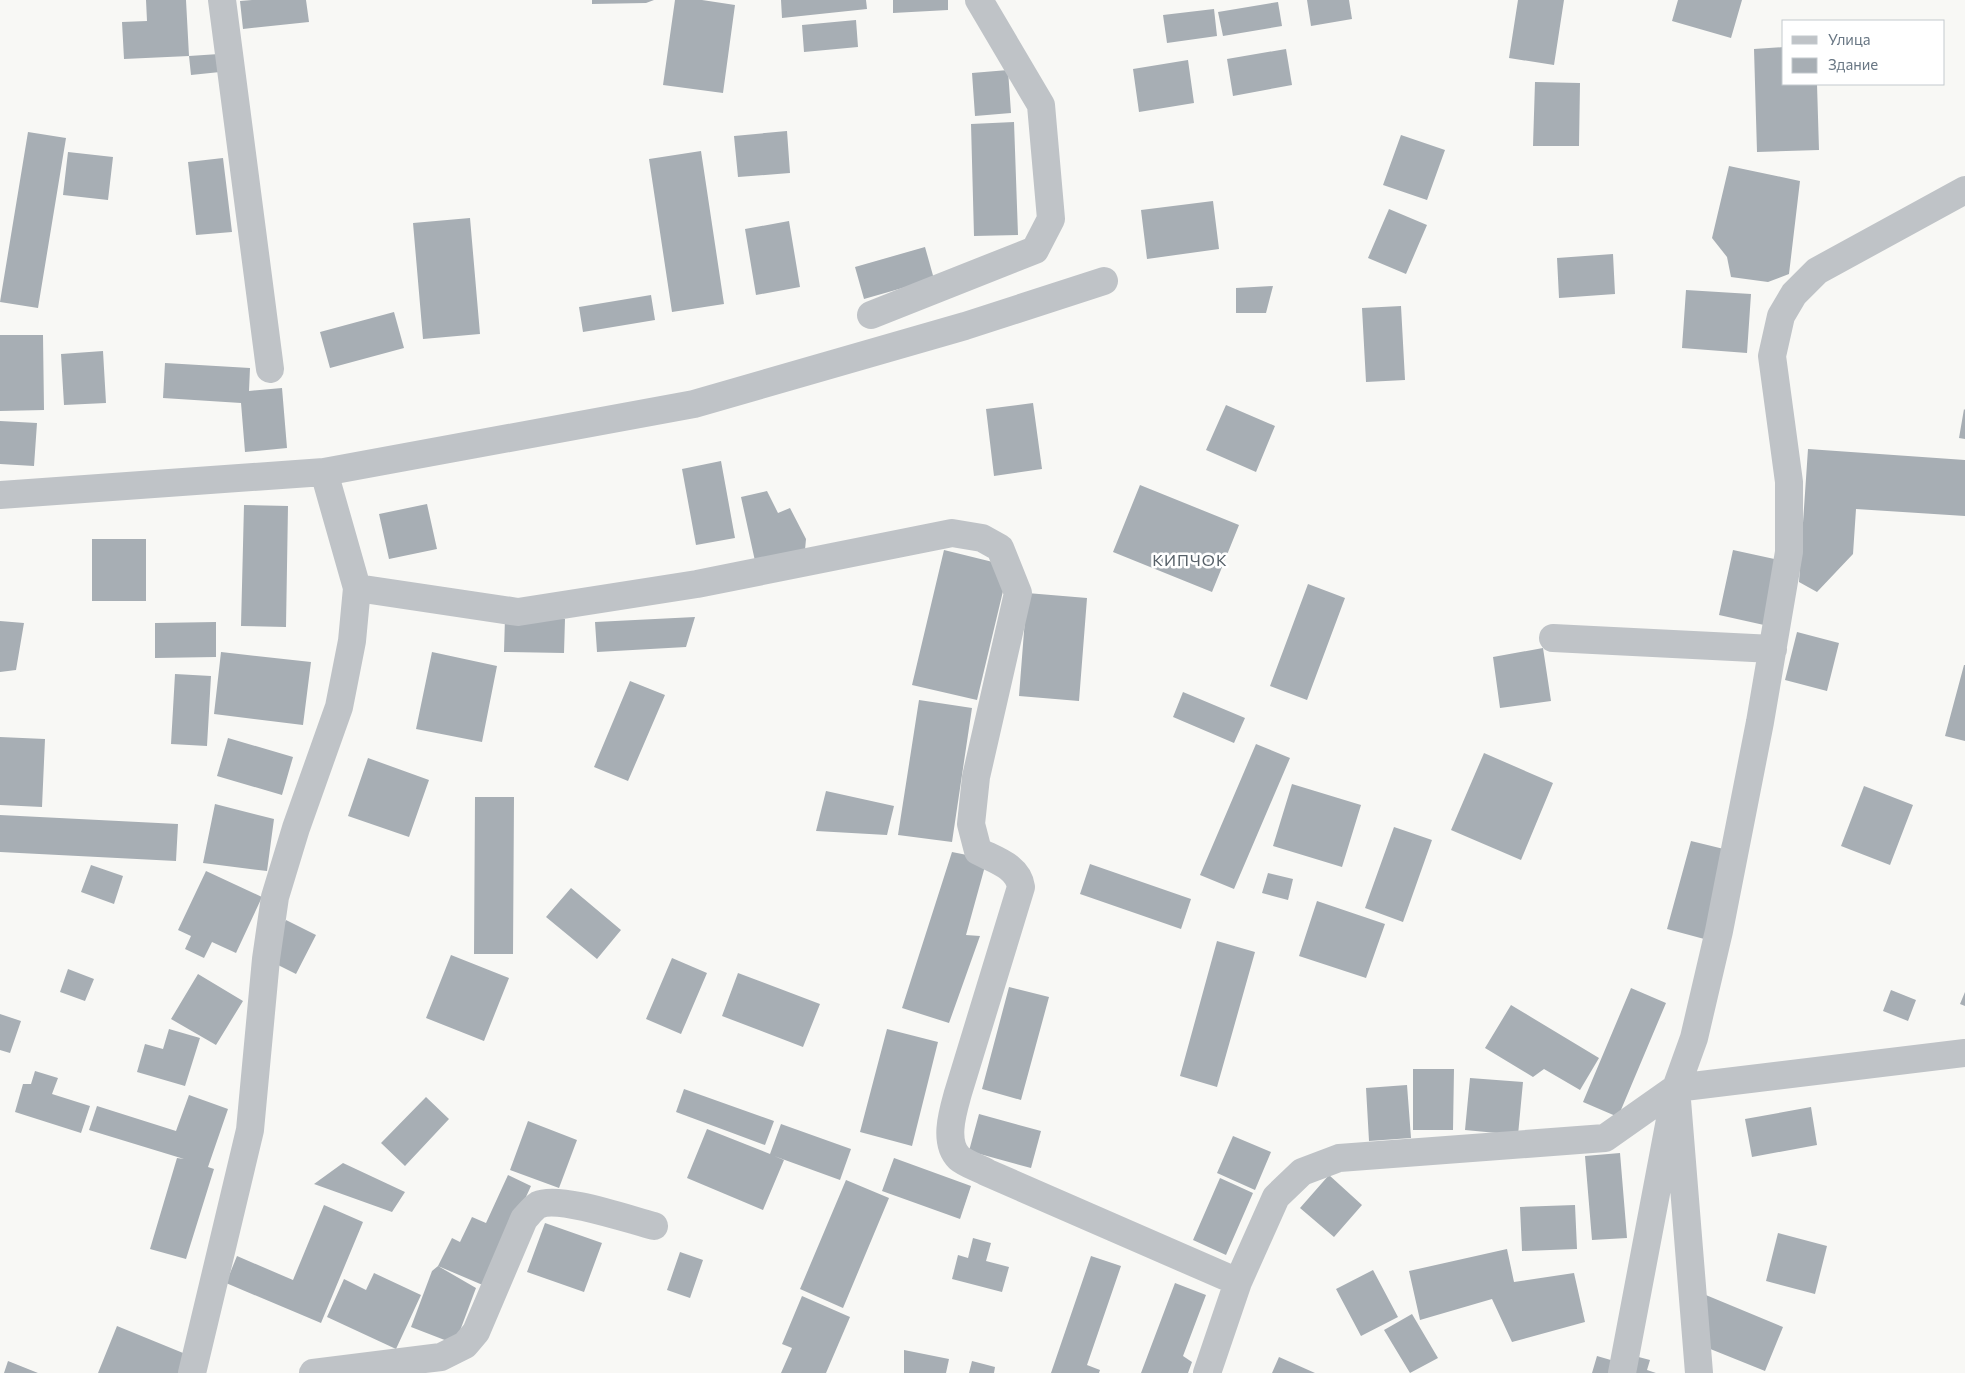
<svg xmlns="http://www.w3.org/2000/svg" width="1965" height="1373" viewBox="0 0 1965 1373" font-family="Commissioner,sans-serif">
  <rect width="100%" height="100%" fill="#f8f8f5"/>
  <path fill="#a7aeb4" d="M 146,0 L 186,0 L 189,56 L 124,59 L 122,22 L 147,21 Z
    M 252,0 L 306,0 L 309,22 L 243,29 L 240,1 Z
    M 592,0 L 654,0 L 646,3 L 592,4 Z
    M 675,0 L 702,0 L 735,5 L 723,93 L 663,85 Z
    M 781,0 L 866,0 L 867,9 L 782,18 Z
    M 893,0 L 948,0 L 948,10 L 893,13 Z
    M 1307,0 L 1349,0 L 1352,19 L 1311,26 Z
    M 1518,0 L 1564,0 L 1554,65 L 1509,58 Z
    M 1678,0 L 1742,0 L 1731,38 L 1672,21 Z
    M 1278,2 L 1282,26 L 1223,36 L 1218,12 Z
    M 1214,9 L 1217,36 L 1167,43 L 1163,15 Z
    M 856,20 L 858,47 L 804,52 L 802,25 Z
    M 1784,47 L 1784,84 L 1817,84 L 1819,150 L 1757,152 L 1754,49 Z
    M 1286,49 L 1292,85 L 1233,96 L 1227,59 Z
    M 219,54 L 220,72 L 191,75 L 189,56 Z
    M 1188,60 L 1194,103 L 1139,112 L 1133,69 Z
    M 1008,70 L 1011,113 L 975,116 L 972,73 Z
    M 1535,82 L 1580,83 L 1579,146 L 1533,146 Z
    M 1014,122 L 1018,235 L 974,236 L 971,124 Z
    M 787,131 L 790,173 L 738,177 L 734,136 Z
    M 28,132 L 66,138 L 38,308 L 0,302 Z
    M 1401,135 L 1445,150 L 1427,200 L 1383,185 Z
    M 701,151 L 724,304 L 672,312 L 649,159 Z
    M 68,152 L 113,157 L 108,200 L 63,195 Z
    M 223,158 L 232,232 L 196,235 L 188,162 Z
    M 1729,166 L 1800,181 L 1789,274 L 1768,282 L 1731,277 L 1727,257 L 1712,238 Z
    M 1213,201 L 1219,249 L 1147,259 L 1141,210 Z
    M 1389,209 L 1427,225 L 1406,274 L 1368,258 Z
    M 470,218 L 480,334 L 423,339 L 413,223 Z
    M 789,221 L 800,287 L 756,295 L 745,229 Z
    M 925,247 L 934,279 L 864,299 L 855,267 Z
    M 1613,254 L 1615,294 L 1559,298 L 1557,258 Z
    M 1273,286 L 1266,313 L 1236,313 L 1236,288 Z
    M 1686,290 L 1751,294 L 1747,353 L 1682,348 Z
    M 651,295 L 655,320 L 583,332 L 579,307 Z
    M 1401,306 L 1405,380 L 1366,382 L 1362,308 Z
    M 394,312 L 404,348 L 330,368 L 320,332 Z
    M 0,335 L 43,335 L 44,410 L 0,411 Z
    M 103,351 L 106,403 L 64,405 L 61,354 Z
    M 165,363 L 250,368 L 249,391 L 282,388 L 287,448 L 245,452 L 241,403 L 163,398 Z
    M 1033,403 L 1042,469 L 994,476 L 986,409 Z
    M 1226,405 L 1275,426 L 1256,472 L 1206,450 Z
    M 1964,409 L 1965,410 L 1965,439 L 1959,438 Z
    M 0,421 L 37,423 L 34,466 L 0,464 Z
    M 1808,449 L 1965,460 L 1965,516 L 1856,509 L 1853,554 L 1817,592 L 1799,582 Z
    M 721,461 L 735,538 L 696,545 L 682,469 Z
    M 1140,485 L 1239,525 L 1212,592 L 1113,552 Z
    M 767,491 L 778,513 L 790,508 L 806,539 L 805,550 L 755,561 L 741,497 Z
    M 427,504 L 437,549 L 389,559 L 379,514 Z
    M 244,505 L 288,506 L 286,627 L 241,626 Z
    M 92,539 L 146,539 L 146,601 L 92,601 Z
    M 944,550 L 1009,566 L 977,700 L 912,685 Z
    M 1733,550 L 1779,560 L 1764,625 L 1719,615 Z
    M 1308,584 L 1345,598 L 1307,700 L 1270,686 Z
    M 1027,593 L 1087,598 L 1079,701 L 1019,696 Z
    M 695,617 L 686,647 L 597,652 L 595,622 Z
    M 505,618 L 565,619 L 564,653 L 504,652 Z
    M 0,621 L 24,623 L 16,670 L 0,672 Z
    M 216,622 L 216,657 L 155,658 L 155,623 Z
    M 1797,632 L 1839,643 L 1827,691 L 1785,680 Z
    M 1543,648 L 1551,701 L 1500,708 L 1493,657 Z
    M 221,652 L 311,662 L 303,725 L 214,714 Z
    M 432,652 L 497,666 L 482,742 L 416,729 Z
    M 1964,665 L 1965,665 L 1965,741 L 1945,736 Z
    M 175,674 L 211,676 L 207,746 L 171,744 Z
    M 630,681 L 665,695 L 628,781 L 594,767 Z
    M 1183,692 L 1245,718 L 1234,743 L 1173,717 Z
    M 919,700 L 972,708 L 952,842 L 898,835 Z
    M 0,737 L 45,739 L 42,807 L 0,805 Z
    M 228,738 L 293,757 L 282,795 L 217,776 Z
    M 1256,744 L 1290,758 L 1234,889 L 1200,875 Z
    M 1484,753 L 1553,783 L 1521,860 L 1451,830 Z
    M 368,758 L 429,780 L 409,837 L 348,816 Z
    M 1292,784 L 1361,805 L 1342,867 L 1273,846 Z
    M 1864,786 L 1913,805 L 1890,865 L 1841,846 Z
    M 826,791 L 894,806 L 887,835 L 816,831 Z
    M 475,797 L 514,797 L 513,954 L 474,954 Z
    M 215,804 L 274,819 L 267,871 L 203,863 Z
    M 0,815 L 178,824 L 176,861 L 0,852 Z
    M 1394,827 L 1432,840 L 1403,922 L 1365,908 Z
    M 1691,841 L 1732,851 L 1708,940 L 1667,929 Z
    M 952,852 L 987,859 L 966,935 L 980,936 L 949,1023 L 902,1008 Z
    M 1090,864 L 1191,899 L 1181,929 L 1080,894 Z
    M 91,865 L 123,876 L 114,904 L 81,892 Z
    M 206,871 L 262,897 L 236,953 L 212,942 L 204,958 L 185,949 L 191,936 L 178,930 Z
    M 1268,873 L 1293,879 L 1288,900 L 1262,893 Z
    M 571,888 L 621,930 L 597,959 L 546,917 Z
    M 1317,901 L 1385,924 L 1366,978 L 1299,956 Z
    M 286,920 L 316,935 L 296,974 L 266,959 Z
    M 1217,941 L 1255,952 L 1217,1087 L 1180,1076 Z
    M 451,955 L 509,978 L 484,1041 L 426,1018 Z
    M 672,958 L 707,973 L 681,1034 L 646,1019 Z
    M 68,969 L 94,979 L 85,1001 L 60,992 Z
    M 738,973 L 820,1004 L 803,1047 L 722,1016 Z
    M 198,974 L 243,1001 L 216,1045 L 171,1019 Z
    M 1009,987 L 1049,997 L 1021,1100 L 982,1089 Z
    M 1631,988 L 1666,1003 L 1618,1117 L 1583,1102 Z
    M 1891,990 L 1916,1000 L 1908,1021 L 1883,1011 Z
    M 1965,992 L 1965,1006 L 1960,1004 Z
    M 1511,1005 L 1599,1058 L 1580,1090 L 1544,1069 L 1533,1077 L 1485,1048 Z
    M 0,1014 L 21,1021 L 10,1053 L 0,1050 Z
    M 169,1029 L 200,1038 L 185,1086 L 137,1072 L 145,1044 L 163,1049 Z
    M 887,1029 L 938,1042 L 912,1146 L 860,1132 Z
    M 1413,1069 L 1454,1069 L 1453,1130 L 1413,1130 Z
    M 35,1071 L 58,1078 L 52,1094 L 90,1106 L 81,1133 L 15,1112 L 23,1084 L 31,1084 Z
    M 1470,1078 L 1523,1082 L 1518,1135 L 1465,1130 Z
    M 1407,1085 L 1411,1138 L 1369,1141 L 1366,1088 Z
    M 684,1089 L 774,1121 L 765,1145 L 676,1112 Z
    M 189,1095 L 228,1109 L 208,1167 L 214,1169 L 186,1259 L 150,1249 L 177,1158 L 184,1159 L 89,1130 L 97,1106 L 176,1131 Z
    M 426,1097 L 449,1119 L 405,1166 L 381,1143 Z
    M 1811,1107 L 1817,1145 L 1752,1157 L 1745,1119 Z
    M 979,1114 L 1041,1131 L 1031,1168 L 969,1151 Z
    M 528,1121 L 577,1140 L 559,1188 L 510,1170 Z
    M 781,1124 L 851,1149 L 840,1180 L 774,1156 L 784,1160 L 763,1210 L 687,1178 L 707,1129 L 770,1154 Z
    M 1233,1136 L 1271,1152 L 1255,1190 L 1217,1173 Z
    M 1620,1153 L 1627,1238 L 1592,1240 L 1585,1156 Z
    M 894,1158 L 971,1186 L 960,1219 L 882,1191 Z
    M 343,1163 L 405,1192 L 392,1212 L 314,1184 Z
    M 508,1175 L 531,1186 L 485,1286 L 438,1266 L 452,1238 L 460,1242 L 472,1217 L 486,1223 Z
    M 1329,1175 L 1362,1205 L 1334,1237 L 1300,1208 Z
    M 1220,1178 L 1253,1193 L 1226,1255 L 1193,1240 Z
    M 846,1180 L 889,1198 L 843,1308 L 800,1289 Z
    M 324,1205 L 363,1222 L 321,1323 L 226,1283 L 237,1256 L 293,1280 Z
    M 1575,1205 L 1577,1249 L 1522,1251 L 1520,1207 Z
    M 545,1223 L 602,1243 L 584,1292 L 527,1272 Z
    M 1778,1233 L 1827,1246 L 1815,1294 L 1766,1281 Z
    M 973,1238 L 991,1243 L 986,1261 L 1009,1267 L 1002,1292 L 952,1279 L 958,1255 L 968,1258 Z
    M 1507,1249 L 1514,1282 L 1574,1273 L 1585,1322 L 1512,1342 L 1492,1299 L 1420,1320 L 1409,1271 Z
    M 680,1252 L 703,1260 L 690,1298 L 667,1290 Z
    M 1091,1256 L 1121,1266 L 1087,1365 L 1100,1370 L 1099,1373 L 1051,1373 Z
    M 438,1266 L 476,1288 L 455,1344 L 411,1327 L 432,1271 Z
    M 1373,1270 L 1398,1317 L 1361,1336 L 1336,1289 Z
    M 374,1273 L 421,1295 L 396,1349 L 327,1317 L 344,1279 L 366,1290 Z
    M 1175,1283 L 1206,1295 L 1183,1356 L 1192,1362 L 1188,1373 L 1141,1373 Z
    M 1701,1293 L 1783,1327 L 1765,1371 L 1683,1338 Z
    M 802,1296 L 850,1317 L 826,1373 L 781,1373 L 792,1348 L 782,1344 Z
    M 1412,1314 L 1438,1358 L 1410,1373 L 1384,1330 Z
    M 117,1326 L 188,1355 L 181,1373 L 98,1373 Z
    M 904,1350 L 949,1359 L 946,1373 L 904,1373 Z
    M 1631,1355 L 1650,1360 L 1647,1370 L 1656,1373 L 1592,1373 L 1597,1356 L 1628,1365 Z
    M 1279,1357 L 1315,1373 L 1272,1373 Z
    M 8,1361 L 38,1373 L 4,1373 Z
    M 972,1361 L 995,1367 L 994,1373 L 969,1373 Z"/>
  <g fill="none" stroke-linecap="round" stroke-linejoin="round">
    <path stroke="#bfc3c7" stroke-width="28" d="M 222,0 L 270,369
      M 871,315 L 1035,250 L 1051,219 L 1041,105 L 979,0
      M 324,472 L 694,404 L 965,326 L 1104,281
      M 0,495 L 324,472 L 357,588 L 352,641 L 339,707 L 296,828 L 275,897 L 266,959 L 250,1130 L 192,1373
      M 357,588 L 518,612 L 697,584 L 952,533 L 982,538 L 1000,548 L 1018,593 L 976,777 L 971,824 L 978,851 C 995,860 1018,866 1021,887 L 958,1093 C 953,1111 943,1142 959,1158 C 966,1164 979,1168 988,1173 L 1238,1282
      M 1553,638 L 1773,649
      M 1676,1088 L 1694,1038 L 1719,931 L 1760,722 L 1789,552 L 1789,482 L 1772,356 L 1781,316 L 1794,294 L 1817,271 L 1965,190
      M 313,1373 L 441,1357 L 465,1345 L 476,1332 L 524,1219 C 528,1215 533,1208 538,1205 C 559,1195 630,1220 654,1226
      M 1207,1373 L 1238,1282 L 1276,1197 L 1302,1172 L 1339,1158 L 1605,1138 L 1676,1088 L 1965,1053
      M 1622,1373 L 1676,1088 L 1699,1373"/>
  </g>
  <g text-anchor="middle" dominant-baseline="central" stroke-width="5" stroke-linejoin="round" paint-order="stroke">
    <g font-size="16" letter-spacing="1" fill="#576169" stroke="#fff">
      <text x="1190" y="559">КИПЧОК</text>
    </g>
  </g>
  <rect x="1782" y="20" width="162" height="65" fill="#ffffff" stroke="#c3c9ce"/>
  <rect x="1792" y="36" width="25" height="8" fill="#bfc3c7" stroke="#c3c9ce"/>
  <text x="1828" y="45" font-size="15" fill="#697784">Улица</text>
  <rect x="1792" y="58" width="25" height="15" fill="#a7aeb4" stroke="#c3c9ce"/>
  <text x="1828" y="70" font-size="15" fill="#697784">Здание</text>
</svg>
